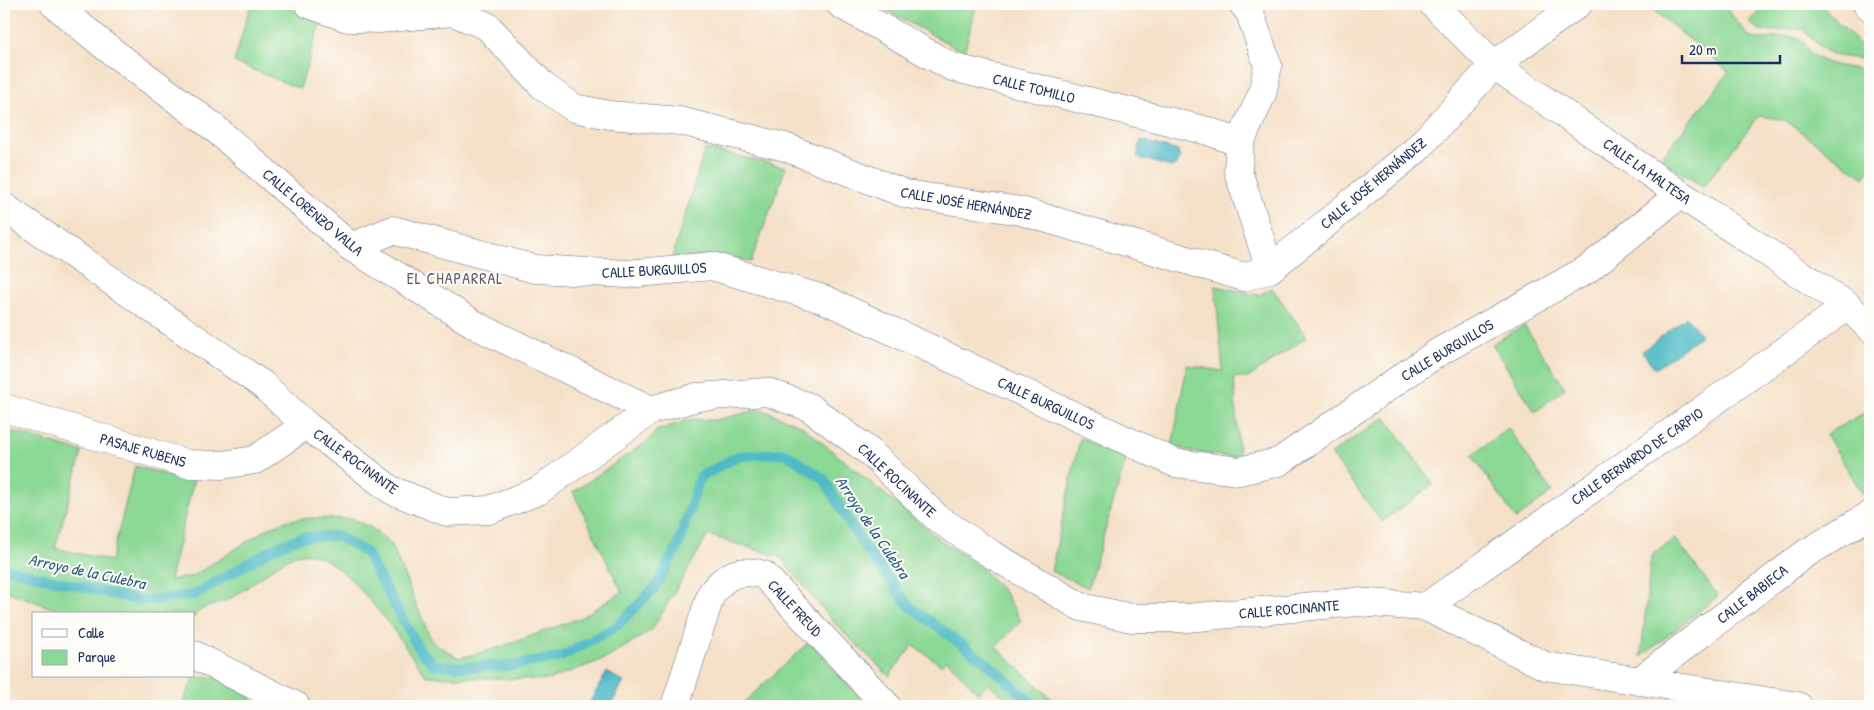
<svg xmlns="http://www.w3.org/2000/svg" width="1874" height="710" viewBox="0 0 1874 710" font-family="'Patrick Hand',sans-serif">
  <rect width="100%" height="100%" fill="#fdfcf7"/>
  <filter id="ink" filterUnits="userSpaceOnUse"><feTurbulence type="fractalNoise" baseFrequency=".02" numOctaves="2"/><feDisplacementMap in="SourceGraphic" scale="10" xChannelSelector="R" yChannelSelector="G"/><feConvolveMatrix kernelMatrix="1 2 1 2 8 2 1 2 1" color-interpolation-filters="sRGB"/></filter>
  <filter id="wash" filterUnits="userSpaceOnUse"><feTurbulence type="fractalNoise" baseFrequency=".0096" numOctaves="4" result="noise"/><feDisplacementMap in="SourceGraphic" scale="20" xChannelSelector="R" yChannelSelector="G"/><feGaussianBlur stdDeviation="1.12" result="paint"/><feColorMatrix in="noise" values="0 0 0 0 0 0 0 0 0 0 0 0 0 0 0 0 0 1.4 0 .05"/><feComposite in="paint" operator="in"/></filter>
  <g filter="url(#wash)">
    <rect width="100%" height="100%" fill="#f5e1c8"/>
    <path fill="#8cd895" stroke="#54847a" d="M 251,4 L 282,4 L 320,23 L 300,89 L 234,62 Z
      M 875,4 L 977,4 L 964,52 Z
      M 1646,4 L 1726,4 C 1727,11 1743,29 1749,37 C 1767,43 1779,34 1795,37 C 1804,38 1805,48 1811,53 C 1825,66 1852,69 1870,69 L 1870,168 L 1864,178 L 1785,120 L 1759,116 L 1703,187 L 1660,159 L 1729,72 Z
      M 1762,4 L 1820,4 L 1870,54 L 1870,60 L 1837,56 L 1823,50 L 1802,29 C 1783,27 1761,39 1749,21 L 1757,15 Z
      M 705,149 L 786,167 L 751,262 L 726,256 L 672,257 Z
      M 1215,286 L 1259,295 L 1272,288 L 1307,337 L 1248,378 L 1234,377 L 1239,458 L 1198,453 L 1172,446 L 1187,365 L 1223,371 Z
      M 1524,325 L 1565,388 L 1535,412 L 1492,344 Z
      M 761,409 L 802,426 L 940,540 L 979,566 L 1005,593 L 1021,621 L 996,647 L 1059,706 L 1014,706 L 988,683 L 978,693 L 947,660 L 941,665 L 913,645 L 889,676 L 836,625 L 780,557 L 708,535 L 652,630 L 607,658 L 548,680 L 426,676 C 404,646 341,546 301,554 C 284,557 260,578 246,588 C 240,592 235,596 230,599 C 219,605 198,606 194,618 L 194,614 L 68,614 L 4,590 L 4,465 L 13,431 L 82,452 L 55,548 L 111,561 L 135,466 L 178,478 L 194,479 L 170,580 L 193,576 L 272,526 L 289,520 L 310,518 L 353,519 L 370,527 L 391,544 L 432,642 L 459,658 L 498,648 L 580,618 L 622,592 L 573,492 L 649,440 L 656,431 L 691,419 L 716,420 Z
      M 1864,413 L 1870,419 L 1870,499 L 1867,501 L 1826,434 Z
      M 1385,417 L 1433,484 L 1382,522 L 1331,454 Z
      M 1508,428 L 1552,492 L 1516,519 L 1472,455 Z
      M 1080,438 L 1126,459 L 1088,588 L 1051,571 Z
      M 1675,538 L 1718,596 L 1641,657 L 1651,556 Z
      M 810,641 L 864,703 L 862,706 L 740,706 Z
      M 214,677 L 252,697 L 248,706 L 182,706 L 193,678 Z"/>
    <path fill="#4dbac6" stroke="#347492" d="M 1141,140 L 1178,151 L 1180,159 L 1177,165 L 1171,167 L 1137,157 Z
      M 1687,317 L 1701,335 L 1655,369 L 1642,351 Z
      M 607,672 L 624,682 L 610,706 L 588,705 Z"/>
    <g fill="none" stroke-linecap="round" stroke-linejoin="round">
      <path stroke="#4dbac6" stroke-width="10" d="M 4,568 L 140,601 L 194,595 L 276,547 L 302,537 L 338,536 L 366,553 L 419,649 L 434,665 L 462,667 L 509,666 L 561,657 L 617,626 L 654,589 L 677,548 L 700,477 L 738,456 L 785,453 L 824,479 L 859,539 L 909,606 L 987,663 L 1036,706"/>
    </g>
  </g>
  <g filter="url(#ink)">
    <g fill="none" stroke-linecap="round" stroke-linejoin="round">
      <defs>
        <path id="minor" d="M 54,4 L 106,47 L 211,125 L 351,247 L 479,327 L 651,410
          M 309,4 L 348,18 L 379,19 L 453,12 L 487,26 L 543,86 L 574,108 L 609,115 L 680,121 L 785,147 L 906,194 L 1021,211 L 1244,277 L 1270,269 L 1416,150 L 1494,65 L 1578,4
          M 840,4 L 952,67 L 1208,131 L 1240,143
          M 1243,4 L 1250,13 L 1268,66 L 1262,94 L 1240,143 L 1238,171 L 1270,269
          M 1433,4 L 1494,65 L 1680,194 L 1848,306 L 1870,328
          M 1867,4 L 1870,7
          M 4,207 L 263,385 L 306,425 L 391,490 L 447,512 L 489,510 L 538,491 L 651,410 L 697,397 L 767,392 L 809,407 L 871,453 L 937,518 L 991,554 L 1081,607 L 1132,618 L 1187,618 L 1356,602 L 1426,607 L 1545,666 L 1798,706
          M 351,247 L 393,230 L 535,269 L 627,274 L 712,266 L 826,300 L 1175,463 L 1239,471 L 1279,462 L 1437,353 L 1588,269 L 1680,194
          M 4,408 L 188,464 L 222,465 L 255,460 L 306,425
          M 1426,607 L 1848,306
          M 194,655 L 296,706
          M 1639,681 L 1805,554 L 1870,515
          M 675,706 L 711,594 C 726,574 739,568 764,575 L 887,706"/>
      </defs>
      <use href="#minor" stroke="#676d83" stroke-width="29"/>
      <use href="#minor" stroke="#fff" stroke-width="28"/>
    </g>
  </g>
  <g text-anchor="middle" dominant-baseline="central" stroke-width="4" stroke-linejoin="round" paint-order="stroke">
    <g font-size="15" fill="#1b2f5e" stroke="#fdfcf7">
      <text transform="translate(1034 88) rotate(14)">CALLE TOMILLO</text>
      <text transform="translate(1647 171) rotate(35)">CALLE LA MALTESA</text>
      <text transform="translate(1373 183) rotate(-40)">CALLE JOSÉ HERNÁNDEZ</text>
      <text transform="translate(966 203) rotate(10)">CALLE JOSÉ HERNÁNDEZ</text>
      <text transform="translate(313 212) rotate(40)">CALLE LORENZO VALLA</text>
      <text transform="translate(654 270) rotate(-3)">CALLE BURGUILLOS</text>
      <text transform="translate(1447 350) rotate(-31)">CALLE BURGUILLOS</text>
      <text transform="translate(1046 403) rotate(25)">CALLE BURGUILLOS</text>
      <text transform="translate(143 450) rotate(16)">PASAJE RUBENS</text>
      <text transform="translate(1637 456) rotate(-35)">CALLE BERNARDO DE CARPIO</text>
      <text transform="translate(356 461) rotate(36)">CALLE ROCINANTE</text>
      <text transform="translate(897 480) rotate(43)">CALLE ROCINANTE</text>
      <text transform="translate(1752 594) rotate(-38)">CALLE BABIECA</text>
      <text transform="translate(795 608) rotate(47)">CALLE FREUD</text>
      <text transform="translate(1289 609) rotate(-5)">CALLE ROCINANTE</text>
    </g>
    <g font-size="16" letter-spacing="1" fill="#625a6a" stroke="#fdfcf7">
      <text x="455" y="278">EL CHAPARRAL</text>
    </g>
    <g font-size="16" font-style="italic" fill="#2c6082" stroke="#fdfcf7">
      <text transform="translate(873 527) rotate(56)">Arroyo de la Culebra</text>
      <text transform="translate(87 571) rotate(12)">Arroyo de la Culebra</text>
    </g>
  </g>
  <rect width="1874" height="710" fill="none" stroke="#fdfcf7" stroke-width="20"/>
  <rect x="32" y="612" width="162" height="65" fill="#fdfcf7" stroke="#a3aaba"/>
  <rect x="42" y="629" width="25" height="8" fill="#ffffff" stroke="#a3aaba"/>
  <text x="78" y="638" font-size="15" fill="#1b2f5e">Calle</text>
  <rect x="42" y="650" width="25" height="15" fill="#8cd895" stroke="#a3aaba"/>
  <text x="78" y="662" font-size="15" fill="#1b2f5e">Parque</text>
  <path d="M1682 55v8h98v-8" fill="none" stroke="#1b2f5e" stroke-width="2.5"/>
  <text x="1689" y="55" font-size="15" fill="#1b2f5e" stroke="#fdfcf7" stroke-width="4" paint-order="stroke">20 m</text>
</svg>
